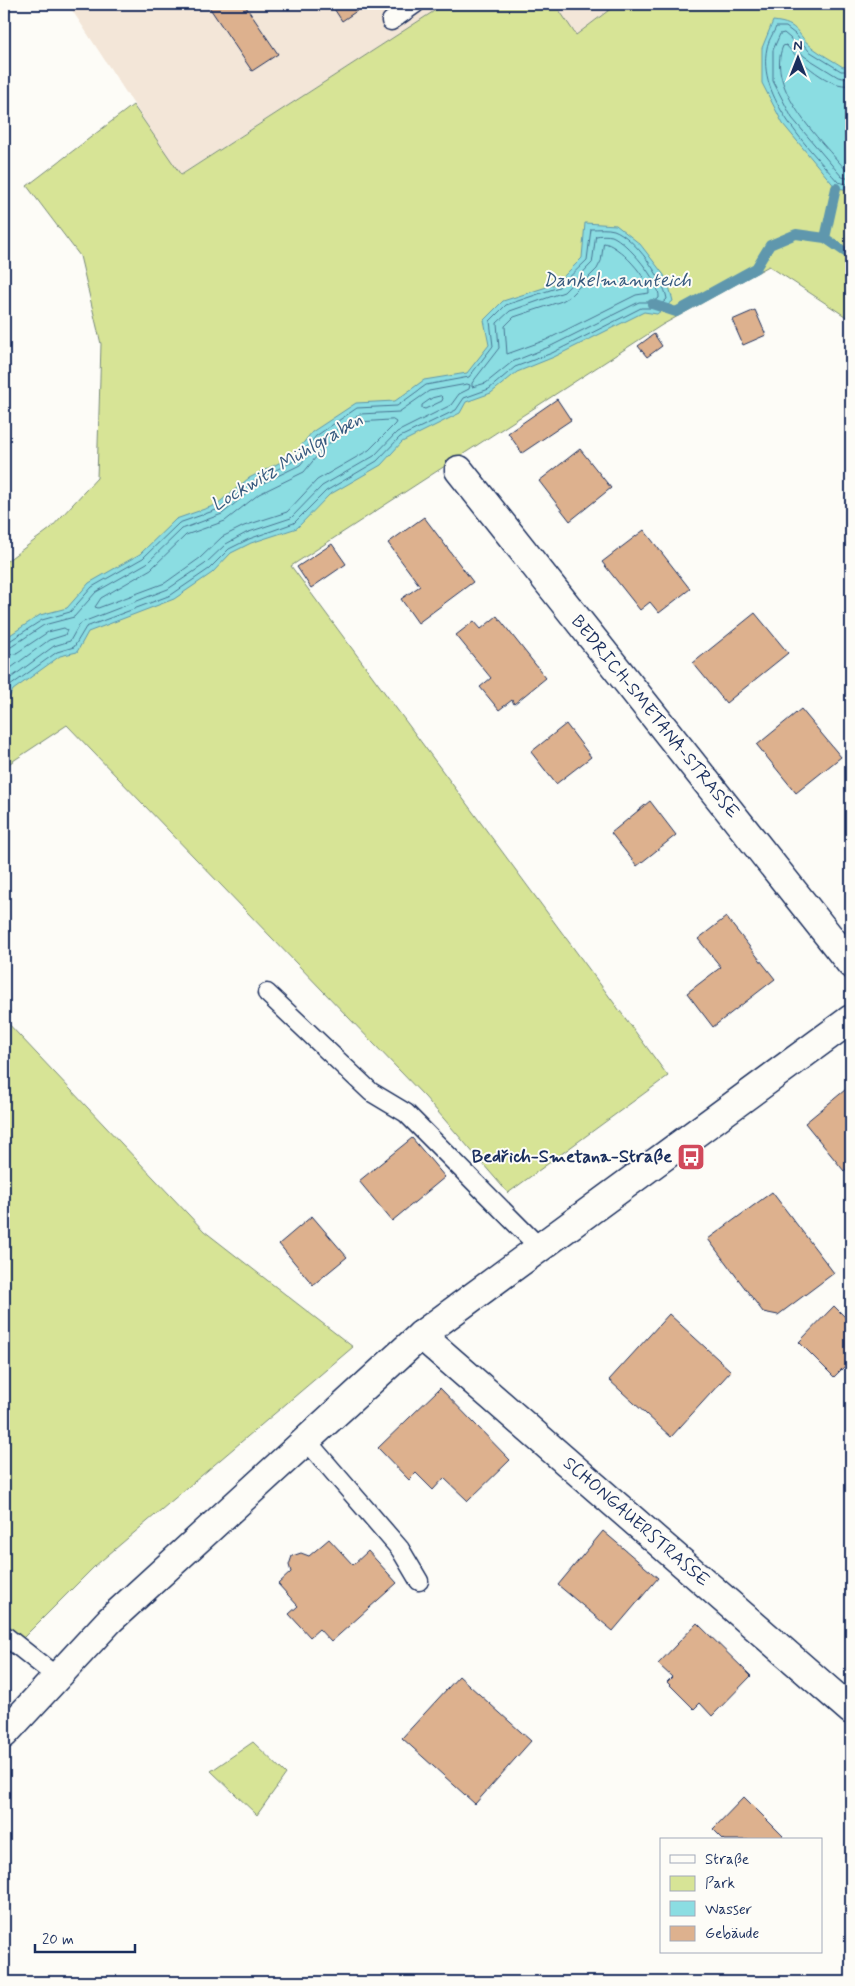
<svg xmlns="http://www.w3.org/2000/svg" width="855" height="1986" viewBox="0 0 855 1986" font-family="Mynerve,sans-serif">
  <rect width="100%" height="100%" fill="#fdfcf7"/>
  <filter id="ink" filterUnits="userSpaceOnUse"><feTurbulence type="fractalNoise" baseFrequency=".02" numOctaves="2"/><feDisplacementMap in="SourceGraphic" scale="10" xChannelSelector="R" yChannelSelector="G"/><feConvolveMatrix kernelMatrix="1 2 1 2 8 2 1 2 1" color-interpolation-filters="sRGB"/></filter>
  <g filter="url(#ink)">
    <path fill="#f3e6d8" d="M 68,4 L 445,4 L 180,175 Z
      M 555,4 L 617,4 L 576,35 Z"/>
    <path fill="#d7e496" stroke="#798a7a" d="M 445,4 L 555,4 L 576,35 L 617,4 L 851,4 L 851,320 L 769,266 L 662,325 L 291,566 L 668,1076 L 508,1193 L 425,1097 L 67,725 L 4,767 L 4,563 L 50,529 L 97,478 L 101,344 L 80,256 L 27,186 L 133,105 L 181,175 Z
      M 4,1019 L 204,1231 L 353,1347 L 95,1566 L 4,1657 Z
      M 253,1742 L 286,1774 L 257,1815 L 211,1771 Z"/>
    <path fill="#8bdde2" stroke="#5e97ad" d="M 773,21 C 801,24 795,34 813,48 C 822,55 834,61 843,67 L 851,65 L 851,190 L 836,188 L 783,124 L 762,83 L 762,48 Z
      M 585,223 L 616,225 L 640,244 L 664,275 L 670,290 L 673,301 L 657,314 L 644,312 L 554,357 L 517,372 L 491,393 L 466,402 L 460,413 L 402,442 L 381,465 L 329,495 L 297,528 L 251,543 L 231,553 L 212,573 L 174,599 L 88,632 L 77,652 L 60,656 L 13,690 L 4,707 L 4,639 L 40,615 L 67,608 L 89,583 L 140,554 L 176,519 L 216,505 L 249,478 L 293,456 L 312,432 L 356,403 L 395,401 L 424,380 L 467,373 L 489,345 L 484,320 L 503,301 L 556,284 L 582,258 Z"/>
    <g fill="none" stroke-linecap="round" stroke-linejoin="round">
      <path stroke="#487593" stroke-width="1" d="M 851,71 L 841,71 L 809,51 L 795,34 L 786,27 L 776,27 C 773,34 768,41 767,48 C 756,97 810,149 838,182 L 851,185
        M 851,77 L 843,78 L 838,77 L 804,56 L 790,38 L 784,33 L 780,34 L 773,50 L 773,81 L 792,118 L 842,177 L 851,179
        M 851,85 C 829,89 800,61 786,45 L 783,46 C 765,87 821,141 846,170 L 851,171
        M 596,236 C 600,235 608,235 612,236 C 627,242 661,282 659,298 L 654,302 L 639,302 L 549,347 L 512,362 L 486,383 L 472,387 L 472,383 L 499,348 L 497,323 L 510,311 L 564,292 L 592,263 Z
        M 604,243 C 618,244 650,279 649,293 L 636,295 L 546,340 L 507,354 L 505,326 L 514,317 L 562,301 L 569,297 L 597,269 L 601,261 Z
        M 441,396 L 443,398 L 442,401 L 425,409 L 422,408 L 422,405 L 432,398 Z
        M 393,420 L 396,422 L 395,424 L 369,450 L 317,480 L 287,512 L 244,526 L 222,537 L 200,558 L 165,583 L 98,608 L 95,607 L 101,598 L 151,569 L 186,535 L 225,521 L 259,494 L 304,472 L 325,446 L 362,422 Z
        M 4,643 L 8,642 L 42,620 L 70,612 L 92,587 L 143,558 L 179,523 L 219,509 L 252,482 L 296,460 L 316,436 L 357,408 L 397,406 L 426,385 L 469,377 L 493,346 L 490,321 L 506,305 L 559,287 L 587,260 L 591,229 C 597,229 608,228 614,230 C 634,237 664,279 667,299 L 657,308 L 641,308 L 552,353 L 515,367 L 489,389 L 464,398 L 456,410 L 400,437 L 377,461 L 326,491 L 294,523 L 249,539 L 229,549 L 209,569 L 171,595 L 86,627 L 74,647 L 57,652 L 10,686 L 4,696
        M 4,649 L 11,647 L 44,625 L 74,617 L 96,592 L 147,563 L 182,529 L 222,514 L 255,487 L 300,465 L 320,441 L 360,414 L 399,412 L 429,391 L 467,384 L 470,385 L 469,389 L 459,394 L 451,405 L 397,432 L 374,456 L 322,486 L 291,518 L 246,533 L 226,544 L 205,564 L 168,589 L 83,622 L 79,625 L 70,641 L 54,646 L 4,683
        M 4,656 L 15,654 L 48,632 L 64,628 L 67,630 L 65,635 L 49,640 L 4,673"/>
      <path stroke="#5e97ad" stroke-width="10" d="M 825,238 L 836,188
        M 652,304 L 676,312 L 756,268 L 770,245 L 796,234 L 825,238 L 851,256"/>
    </g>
    <path fill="#ddb18e" stroke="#1b2f5e" d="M 207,4 L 244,4 L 278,54 L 252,71 Z
      M 331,4 L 367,4 L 342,21 Z
      M 755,310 L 766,335 L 743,345 L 732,320 Z
      M 654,334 L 662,346 L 647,357 L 638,346 Z
      M 557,399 L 571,420 L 522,453 L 508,433 Z
      M 580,449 L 611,488 L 570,521 L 539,481 Z
      M 424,517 L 473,582 L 418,623 L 401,599 L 420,586 L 388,543 Z
      M 644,530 L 690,589 L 659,613 L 650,602 L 640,610 L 602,562 Z
      M 332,544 L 346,564 L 311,588 L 297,567 Z
      M 755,613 L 788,653 L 726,703 L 693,663 Z
      M 497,616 L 546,678 L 514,704 L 512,700 L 499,710 L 480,687 L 491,678 L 456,635 L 474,621 L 481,629 Z
      M 801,709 L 841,757 L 796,793 L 757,745 Z
      M 566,724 L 591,757 L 556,784 L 531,752 Z
      M 650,801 L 676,835 L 637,866 L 611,833 Z
      M 726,917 L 775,979 L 713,1027 L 687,993 L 721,967 L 698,939 Z
      M 851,1085 L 851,1165 L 844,1171 L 805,1123 Z
      M 412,1138 L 445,1177 L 392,1221 L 359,1181 Z
      M 772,1192 L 834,1273 L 778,1315 L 763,1312 L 708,1239 Z
      M 312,1216 L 347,1257 L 313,1285 L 279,1244 Z
      M 834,1306 L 851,1323 L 851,1360 L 834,1377 L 799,1342 Z
      M 669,1314 L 731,1371 L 671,1437 L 609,1380 Z
      M 440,1388 L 510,1460 L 468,1501 L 444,1478 L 433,1490 L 416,1473 L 409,1480 L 378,1448 Z
      M 603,1531 L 658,1578 L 613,1631 L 558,1585 Z
      M 329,1539 L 353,1565 L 368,1551 L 397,1583 L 331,1642 L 319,1629 L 310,1637 L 289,1614 L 298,1606 L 278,1584 L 291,1572 L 289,1565 L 292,1556 L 301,1553 L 309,1556 Z
      M 697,1623 L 751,1676 L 712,1716 L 700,1703 L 694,1709 L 667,1682 L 672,1677 L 658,1664 Z
      M 459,1676 L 531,1741 L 475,1804 L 402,1738 Z
      M 744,1797 L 783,1836 L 779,1840 L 724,1840 L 713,1829 Z"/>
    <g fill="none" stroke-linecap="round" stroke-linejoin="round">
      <defs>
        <path id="service" d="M 391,21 L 415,4
          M 267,993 L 371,1092 L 406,1113 L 540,1248
          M 306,1440 L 400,1549 L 419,1581
          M 4,1635 L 57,1677"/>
        <path id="minor" d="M 459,470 L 851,964
          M 421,1335 L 851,1710"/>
        <path id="tertiary" d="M 4,1734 L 110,1620 L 421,1335 L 851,1019"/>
      </defs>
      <use href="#service" stroke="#1b2f5e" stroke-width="21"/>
      <use href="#minor" stroke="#1b2f5e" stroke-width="31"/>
      <use href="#tertiary" stroke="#1b2f5e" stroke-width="31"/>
      <use href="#service" stroke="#fdfcf7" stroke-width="18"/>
      <use href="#minor" stroke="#fdfcf7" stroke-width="28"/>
      <use href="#tertiary" stroke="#fdfcf7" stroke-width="28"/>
    </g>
  </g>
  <defs>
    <symbol id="bus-square" viewBox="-11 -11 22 22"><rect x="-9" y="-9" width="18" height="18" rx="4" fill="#d1495b" stroke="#fdfcf7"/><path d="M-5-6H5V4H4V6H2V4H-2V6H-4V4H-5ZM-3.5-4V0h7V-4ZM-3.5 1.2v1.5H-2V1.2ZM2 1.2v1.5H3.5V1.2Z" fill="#fff"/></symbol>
  </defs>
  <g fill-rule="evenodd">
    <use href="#bus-square" x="675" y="1141" width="32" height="32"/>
  </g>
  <g text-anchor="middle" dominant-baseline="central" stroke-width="4" stroke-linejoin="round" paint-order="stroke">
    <g font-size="18" fill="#1b2f5e" stroke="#fdfcf7">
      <text transform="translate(655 717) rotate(51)">BEDRICH-SMETANA-STRASSE</text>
      <text transform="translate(636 1522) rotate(41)">SCHONGAUERSTRASSE</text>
    </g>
    <g font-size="18" font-weight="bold" fill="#1b2f5e" stroke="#fdfcf7" text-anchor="end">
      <text x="672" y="1157">Bedřich-Smetana-Straße</text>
    </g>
    <g font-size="19" font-style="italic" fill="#375a7f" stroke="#fdfcf7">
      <text x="617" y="280">Dankelmannteich</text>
      <text transform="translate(287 462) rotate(-31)">Lockwitz Mühlgraben</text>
    </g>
  </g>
  <rect width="855" height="1986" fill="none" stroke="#fdfcf7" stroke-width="20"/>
  <rect x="10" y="10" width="835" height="1966" fill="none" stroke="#1b2f5e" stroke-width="2" filter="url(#ink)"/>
  <rect x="660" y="1838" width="162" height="115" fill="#fdfcf7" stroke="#a3aaba"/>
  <rect x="670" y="1855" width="25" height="8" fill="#fdfcf7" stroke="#a3aaba"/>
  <text x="705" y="1864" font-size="15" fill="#1b2f5e">Straße</text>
  <rect x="670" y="1876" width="25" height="15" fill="#d7e496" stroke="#a3aaba"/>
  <text x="705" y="1888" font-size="15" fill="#1b2f5e">Park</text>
  <rect x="670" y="1901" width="25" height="15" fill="#8bdde2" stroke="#a3aaba"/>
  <text x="705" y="1914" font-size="15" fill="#1b2f5e">Wasser</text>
  <rect x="670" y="1926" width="25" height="15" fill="#ddb18e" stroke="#a3aaba"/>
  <text x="705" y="1938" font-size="15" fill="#1b2f5e">Gebäude</text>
  <g transform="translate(798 58)" stroke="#fdfcf7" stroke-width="4" paint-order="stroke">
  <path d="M0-4L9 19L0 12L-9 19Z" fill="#1b2f5e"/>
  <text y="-8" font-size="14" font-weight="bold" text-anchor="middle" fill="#1b2f5e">N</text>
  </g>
  <path d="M35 1944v8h100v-8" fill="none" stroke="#1b2f5e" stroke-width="2.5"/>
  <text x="42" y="1944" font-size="15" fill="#1b2f5e" stroke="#fdfcf7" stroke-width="4" paint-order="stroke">20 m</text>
</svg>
